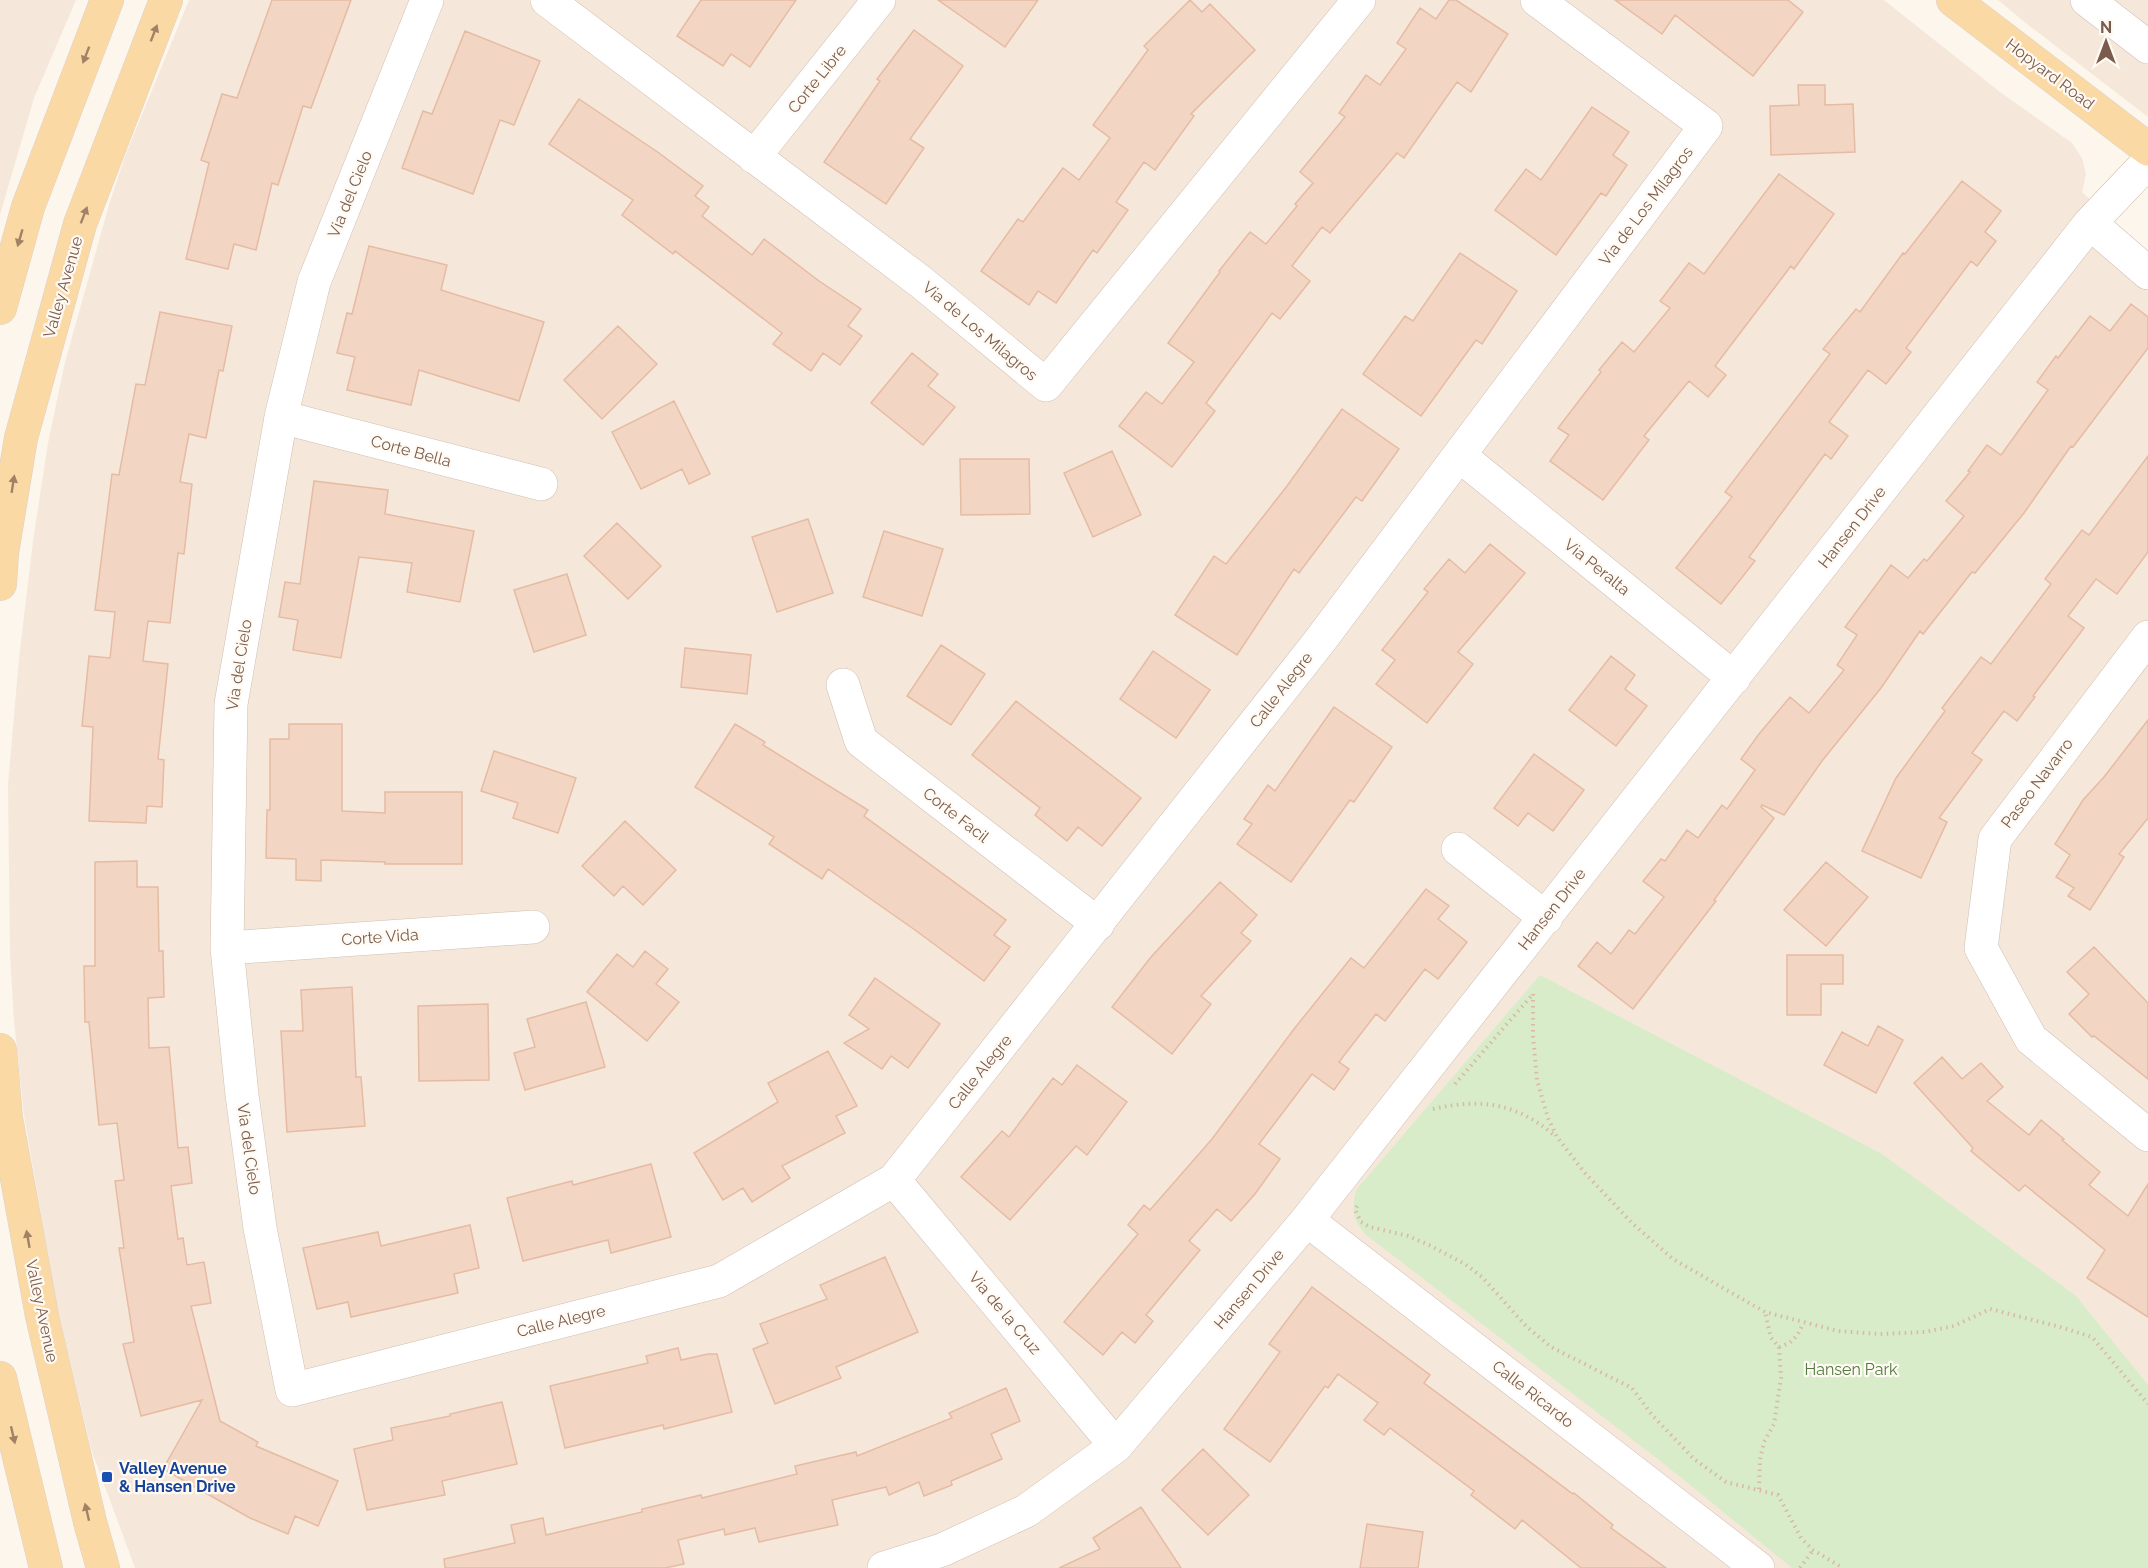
<svg xmlns="http://www.w3.org/2000/svg" width="2148" height="1568" viewBox="0 0 2148 1568" font-family="Raleway,sans-serif">
  <rect width="100%" height="100%" fill="#fdf6ec"/>
  <path fill="#f5e8da" d="M 0,0 L 76,0 L 34,98 L 0,215 Z
    M 189,0 L 1884,0 L 2000,92 L 2072,143 L 2082,158 L 2086,174 L 2082,192 L 2148,253 L 2148,1568 L 135,1568 L 91,1449 L 56,1301 L 24,1116 L 14,1021 L 10,954 L 8,784 L 19,658 L 33,541 L 48,443 L 65,362 L 109,205 L 125,156 Z
    M 1998,0 L 2148,0 L 2148,117 L 2027,24 Z"/>
  <path fill="#d8ecc9" d="M 1540,975 L 1882,1154 L 2076,1296 L 2148,1385 L 2148,1568 L 1792,1568 L 1663,1463 L 1365,1234 C 1352,1218 1352,1210 1356,1190 Z"/>
  <path fill="#f3d5c3" stroke="#e6bba3" stroke-width="1.5" d="M 272,0 L 351,0 L 311,108 L 303,106 L 278,185 L 272,183 L 256,250 L 234,244 L 228,269 L 186,259 L 209,163 L 201,160 L 222,94 L 237,98 Z
    M 701,0 L 796,0 L 750,67 L 731,54 L 723,66 L 677,36 Z
    M 938,0 L 1038,0 L 1005,47 Z
    M 1190,0 L 1202,12 L 1210,4 L 1255,50 L 1191,114 L 1194,116 L 1155,170 L 1144,162 L 1116,202 L 1128,210 L 1097,253 L 1093,250 L 1056,303 L 1038,291 L 1029,305 L 981,271 L 1018,219 L 1023,222 L 1063,168 L 1079,180 L 1110,138 L 1093,125 L 1148,50 L 1144,46 Z
    M 1449,0 L 1456,0 L 1508,34 L 1471,92 L 1457,82 L 1404,158 L 1397,153 L 1330,233 L 1322,227 L 1292,266 L 1310,281 L 1280,319 L 1272,313 L 1206,403 L 1215,411 L 1172,467 L 1119,426 L 1146,392 L 1162,404 L 1194,362 L 1168,343 L 1220,272 L 1219,271 L 1250,232 L 1266,244 L 1297,206 L 1295,204 L 1313,183 L 1300,172 L 1345,117 L 1339,113 L 1366,75 L 1380,85 L 1406,49 L 1397,43 L 1420,8 L 1436,19 Z
    M 1615,0 L 1788,0 L 1803,12 L 1753,76 L 1675,15 L 1662,34 Z
    M 914,30 L 963,66 L 910,139 L 924,148 L 886,204 L 824,162 L 880,81 L 877,79 Z
    M 465,31 L 540,61 L 514,125 L 500,120 L 473,194 L 402,168 L 423,111 L 432,114 Z
    M 1798,85 L 1825,85 L 1825,105 L 1853,104 L 1855,152 L 1771,155 L 1770,106 L 1799,105 Z
    M 579,99 L 659,153 L 703,186 L 695,196 L 709,207 L 702,216 L 752,255 L 764,239 L 819,281 L 861,309 L 848,326 L 862,336 L 840,365 L 823,353 L 811,371 L 773,344 L 782,333 L 675,251 L 673,254 L 622,215 L 633,200 L 549,144 Z
    M 1592,107 L 1629,132 L 1613,155 L 1627,165 L 1606,196 L 1601,193 L 1556,255 L 1495,210 L 1526,169 L 1541,180 Z
    M 1779,174 L 1834,214 L 1794,269 L 1791,266 L 1715,366 L 1726,375 L 1708,397 L 1689,381 L 1644,436 L 1649,440 L 1603,500 L 1550,461 L 1569,435 L 1558,428 L 1601,372 L 1599,370 L 1622,342 L 1634,352 L 1670,308 L 1660,301 L 1689,263 L 1704,274 Z
    M 1962,181 L 2001,211 L 1985,232 L 1996,241 L 1977,266 L 1971,261 L 1906,348 L 1911,352 L 1886,384 L 1868,370 L 1829,422 L 1848,436 L 1831,459 L 1825,454 L 1749,557 L 1755,561 L 1721,604 L 1676,568 L 1732,497 L 1725,492 L 1830,354 L 1823,349 L 1856,309 L 1860,312 L 1903,253 L 1905,254 Z
    M 369,246 L 447,265 L 441,290 L 544,322 L 519,401 L 419,370 L 411,405 L 347,390 L 355,357 L 337,353 L 347,313 L 352,314 Z
    M 1460,253 L 1517,291 L 1482,344 L 1476,340 L 1421,416 L 1363,374 L 1405,316 L 1413,321 Z
    M 2131,304 L 2148,317 L 2148,348 L 2073,447 L 2071,446 L 2024,513 L 1975,573 L 1972,572 L 1923,634 L 1920,631 L 1881,688 L 1822,761 L 1784,815 L 1762,805 L 1761,807 L 1774,818 L 1714,900 L 1716,901 L 1633,1009 L 1578,966 L 1597,942 L 1611,954 L 1629,930 L 1635,934 L 1664,897 L 1643,881 L 1661,859 L 1665,861 L 1687,830 L 1698,838 L 1722,805 L 1727,809 L 1755,770 L 1741,759 L 1759,734 L 1790,697 L 1809,713 L 1844,670 L 1837,665 L 1857,635 L 1845,627 L 1891,565 L 1908,578 L 1924,559 L 1927,561 L 1964,516 L 1946,501 L 1970,472 L 1968,471 L 1987,445 L 2001,455 L 2048,390 L 2037,382 L 2056,356 L 2058,358 L 2090,316 L 2110,331 Z
    M 160,312 L 232,326 L 223,371 L 219,370 L 206,438 L 189,434 L 180,482 L 192,484 L 184,554 L 178,553 L 170,623 L 148,621 L 143,661 L 168,664 L 158,759 L 164,760 L 162,807 L 147,806 L 146,823 L 89,821 L 93,727 L 82,726 L 89,656 L 110,658 L 115,612 L 95,610 L 112,474 L 119,475 L 136,384 L 145,385 Z
    M 618,326 L 657,364 L 602,419 L 564,380 Z
    M 912,353 L 938,374 L 928,386 L 955,407 L 923,445 L 871,403 Z
    M 674,401 L 710,474 L 689,484 L 682,469 L 641,489 L 612,432 Z
    M 1342,409 L 1399,449 L 1362,501 L 1356,497 L 1299,573 L 1294,569 L 1237,655 L 1175,615 L 1214,556 L 1226,564 L 1287,486 Z
    M 1112,451 L 1141,515 L 1093,537 L 1064,473 Z
    M 2148,456 L 2148,552 L 2117,594 L 2096,579 L 2068,616 L 2084,628 L 2033,696 L 2035,697 L 2017,721 L 2004,711 L 1972,753 L 1982,760 L 1939,818 L 1947,822 L 1921,878 L 1862,851 L 1896,778 L 1945,711 L 1942,708 L 1981,657 L 1991,664 L 2051,584 L 2045,579 L 2082,530 L 2089,535 Z
    M 960,459 L 1029,459 L 1030,514 L 961,515 Z
    M 314,481 L 388,490 L 385,514 L 474,531 L 460,602 L 407,592 L 412,563 L 359,557 L 341,658 L 293,650 L 298,620 L 279,617 L 285,582 L 300,584 Z
    M 808,519 L 833,593 L 777,612 L 752,537 Z
    M 617,523 L 661,566 L 628,599 L 584,556 Z
    M 884,531 L 943,549 L 922,616 L 863,597 Z
    M 1490,544 L 1525,573 L 1458,652 L 1473,664 L 1427,723 L 1376,684 L 1395,660 L 1382,650 L 1428,592 L 1424,589 L 1449,559 L 1465,573 Z
    M 567,574 L 586,635 L 534,652 L 514,590 Z
    M 941,645 L 985,674 L 951,725 L 907,696 Z
    M 685,648 L 751,655 L 747,694 L 681,687 Z
    M 1153,651 L 1210,690 L 1176,738 L 1120,699 Z
    M 1611,656 L 1635,675 L 1625,689 L 1647,706 L 1616,746 L 1569,710 Z
    M 1016,701 L 1141,798 L 1102,846 L 1078,827 L 1067,841 L 1035,815 L 1040,808 L 972,755 Z
    M 1334,707 L 1392,747 L 1354,802 L 1350,800 L 1291,882 L 1237,844 L 1252,824 L 1244,819 L 1268,785 L 1275,791 Z
    M 2148,720 L 2148,818 L 2119,854 L 2124,857 L 2090,910 L 2068,896 L 2074,888 L 2056,877 L 2070,855 L 2055,844 L 2083,800 L 2104,777 Z
    M 289,724 L 342,724 L 342,811 L 385,813 L 385,792 L 462,792 L 462,864 L 385,864 L 385,862 L 321,860 L 321,881 L 296,880 L 296,859 L 266,858 L 267,810 L 270,810 L 270,739 L 289,739 Z
    M 735,724 L 765,742 L 763,745 L 868,810 L 864,816 L 1006,920 L 994,935 L 1010,947 L 984,981 L 915,930 L 828,869 L 822,879 L 769,844 L 774,837 L 695,787 Z
    M 494,751 L 576,778 L 558,833 L 513,818 L 518,803 L 481,791 Z
    M 1534,754 L 1584,790 L 1553,831 L 1528,813 L 1518,826 L 1494,808 Z
    M 625,821 L 676,870 L 643,905 L 623,886 L 614,896 L 582,866 Z
    M 137,861 L 137,887 L 158,887 L 159,951 L 163,951 L 164,997 L 148,998 L 149,1048 L 169,1047 L 178,1148 L 188,1147 L 192,1183 L 171,1186 L 178,1239 L 183,1238 L 187,1265 L 204,1262 L 211,1303 L 191,1306 L 220,1421 L 258,1442 L 256,1446 L 338,1481 L 318,1526 L 295,1516 L 288,1534 L 250,1518 L 163,1469 L 202,1400 L 141,1416 L 123,1344 L 134,1342 L 119,1248 L 124,1248 L 115,1181 L 124,1180 L 117,1123 L 99,1125 L 89,1022 L 85,1022 L 84,966 L 95,966 L 95,862 Z
    M 1826,862 L 1868,897 L 1826,946 L 1784,910 Z
    M 1220,882 L 1257,915 L 1241,933 L 1251,941 L 1201,996 L 1211,1004 L 1172,1054 L 1112,1007 L 1151,957 Z
    M 1426,889 L 1449,906 L 1438,919 L 1467,942 L 1438,979 L 1425,969 L 1385,1021 L 1376,1014 L 1339,1062 L 1349,1069 L 1334,1090 L 1312,1074 L 1259,1144 L 1280,1159 L 1255,1194 L 1231,1221 L 1217,1209 L 1189,1241 L 1200,1250 L 1146,1315 L 1153,1321 L 1135,1343 L 1122,1332 L 1103,1355 L 1064,1322 L 1138,1234 L 1128,1225 L 1144,1205 L 1150,1210 L 1212,1139 L 1294,1029 L 1351,958 L 1364,968 Z
    M 2094,947 L 2148,1003 L 2148,1079 L 2094,1036 L 2092,1037 L 2069,1014 L 2089,994 L 2067,972 Z
    M 645,951 L 668,969 L 656,984 L 679,1002 L 647,1041 L 587,992 L 617,954 L 633,967 Z
    M 1787,955 L 1843,955 L 1843,984 L 1821,984 L 1821,1015 L 1787,1015 Z
    M 875,978 L 940,1024 L 908,1068 L 891,1056 L 882,1069 L 844,1043 L 869,1029 L 849,1015 Z
    M 352,987 L 356,1077 L 361,1077 L 365,1126 L 287,1132 L 281,1031 L 303,1031 L 301,990 Z
    M 586,1002 L 605,1067 L 525,1090 L 514,1053 L 535,1047 L 527,1019 Z
    M 488,1004 L 489,1080 L 419,1081 L 418,1006 Z
    M 1878,1026 L 1903,1040 L 1876,1093 L 1824,1065 L 1842,1032 L 1868,1046 Z
    M 828,1051 L 857,1106 L 836,1116 L 845,1133 L 782,1166 L 790,1178 L 752,1202 L 743,1188 L 723,1200 L 694,1153 L 778,1102 L 768,1083 Z
    M 1942,1057 L 1962,1079 L 1981,1063 L 2003,1087 L 1987,1101 L 2029,1135 L 2041,1120 L 2064,1139 L 2062,1140 L 2100,1172 L 2089,1185 L 2128,1216 L 2148,1184 L 2148,1317 L 2087,1278 L 2105,1250 L 2025,1185 L 2019,1191 L 1971,1151 L 1973,1148 L 1914,1083 Z
    M 1077,1065 L 1127,1102 L 1087,1155 L 1076,1146 L 1010,1220 L 961,1177 L 1002,1131 L 1009,1137 L 1053,1078 L 1062,1085 Z
    M 651,1164 L 671,1237 L 611,1253 L 608,1240 L 523,1261 L 507,1198 L 572,1181 L 573,1185 Z
    M 470,1225 L 479,1268 L 454,1274 L 458,1293 L 351,1317 L 348,1302 L 317,1309 L 303,1248 L 378,1232 L 381,1246 Z
    M 885,1257 L 918,1332 L 836,1367 L 841,1378 L 775,1404 L 753,1349 L 768,1343 L 760,1324 L 827,1299 L 820,1285 Z
    M 1312,1287 L 1430,1375 L 1424,1383 L 1573,1494 L 1574,1493 L 1613,1525 L 1611,1528 L 1666,1568 L 1581,1568 L 1522,1520 L 1515,1529 L 1471,1495 L 1474,1491 L 1390,1428 L 1384,1435 L 1364,1420 L 1378,1403 L 1338,1374 L 1328,1388 L 1325,1386 L 1270,1462 L 1224,1429 L 1280,1352 L 1269,1344 Z
    M 678,1348 L 681,1360 L 708,1354 L 717,1354 L 732,1412 L 664,1429 L 663,1425 L 565,1448 L 550,1386 L 648,1363 L 646,1356 Z
    M 1006,1388 L 1020,1421 L 991,1434 L 1002,1459 L 951,1481 L 952,1485 L 924,1496 L 919,1482 L 889,1495 L 886,1487 L 832,1500 L 838,1525 L 759,1542 L 755,1528 L 725,1535 L 724,1529 L 678,1540 L 684,1564 L 665,1568 L 445,1568 L 444,1559 L 515,1543 L 511,1525 L 543,1518 L 546,1535 L 642,1512 L 642,1509 L 701,1495 L 702,1498 L 797,1474 L 795,1466 L 856,1452 L 857,1456 L 952,1418 L 949,1413 Z
    M 502,1402 L 517,1464 L 442,1481 L 445,1495 L 367,1510 L 354,1449 L 393,1440 L 391,1428 L 450,1416 L 450,1414 Z
    M 1203,1449 L 1249,1495 L 1208,1535 L 1162,1490 Z
    M 1141,1507 L 1181,1568 L 1059,1568 L 1100,1549 L 1093,1538 Z
    M 1367,1524 L 1423,1532 L 1418,1568 L 1360,1568 Z"/>
  <g fill="none" stroke-linecap="round" stroke-linejoin="round">
    <defs>
      <path id="minor" d="M 427,0 L 314,282 L 281,417 L 231,704 L 227,948 L 242,1095 L 260,1228 L 292,1390 L 719,1281 L 894,1180 L 1319,642 L 1706,126 L 1537,0
        M 547,0 L 921,282 L 1046,385 L 1359,0
        M 2087,0 L 2148,47
        M 754,157 L 879,0
        M 2090,223 L 2148,273
        M 281,417 L 541,484
        M 1460,456 L 1734,678
        M 2148,637 L 1995,839 L 1981,948 L 2031,1039 L 2148,1135
        M 843,685 L 861,741 L 1098,924
        M 1458,849 L 1546,918
        M 227,948 L 533,927
        M 894,1180 L 1116,1446
        M 1307,1220 L 1758,1568
        M 884,1568 L 942,1550 L 1026,1511 L 1116,1446 L 1307,1220 L 2090,223 L 2148,162"/>
      <path id="major" d="M 1953,0 L 2148,149
        M 0,308 L 28,207 L 107,0
        M 0,584 L 2,553 L 21,438 L 80,224 L 166,0
        M 0,1050 L 6,1118 L 42,1316 L 90,1522 L 103,1568
        M 0,1378 L 46,1568"/>
    </defs>
    <use href="#minor" stroke="#d1beb0" stroke-width="34"/>
    <use href="#major" stroke="#dad1cd" stroke-width="34"/>
    <path stroke="#d9b8a5" stroke-width="4" stroke-dasharray="1.5 4.5" stroke-linecap="butt" d="M 1533,994 L 1533,1036 L 1537,1080 L 1548,1118 L 1557,1137 L 1584,1172 L 1632,1223 L 1673,1259 L 1765,1312 L 1838,1331 L 1880,1334 L 1925,1332 L 1954,1326 L 1990,1309 L 2060,1327 L 2092,1337 L 2148,1404
      M 1455,1084 L 1533,994
      M 1433,1109 C 1481,1098 1516,1103 1554,1135
      M 1357,1206 L 1355,1210 L 1361,1222 L 1370,1227 L 1408,1236 L 1429,1245 L 1465,1264 L 1482,1277 L 1527,1327 L 1551,1347 L 1632,1388 L 1652,1415 L 1694,1459 L 1726,1482 L 1778,1495 L 1801,1538 L 1813,1550 L 1843,1568
      M 1779,1347 C 1793,1343 1798,1336 1803,1323
      M 1759,1489 L 1760,1460 L 1764,1442 L 1774,1424 L 1781,1378 L 1779,1347 L 1771,1338 L 1765,1312
      M 1800,1568 L 1813,1550"/>
    <use href="#minor" stroke="#fff" stroke-width="33"/>
    <use href="#major" stroke="#fbd9a5" stroke-width="33"/>
  </g>
  <defs><path id="oneway-solid" d="M-6-.8H1V-3.2L6.5 0L1 3.2V.8H-6Z" transform="scale(1.5)"/></defs>
  <g fill="#a18267">
    <use href="#oneway-solid" transform="translate(154 33) rotate(-69)"/>
    <use href="#oneway-solid" transform="translate(86 55) rotate(111)"/>
    <use href="#oneway-solid" transform="translate(84 215) rotate(-69)"/>
    <use href="#oneway-solid" transform="translate(20 238) rotate(106)"/>
    <use href="#oneway-solid" transform="translate(13 484) rotate(-81)"/>
    <use href="#oneway-solid" transform="translate(28 1239) rotate(-100)"/>
    <use href="#oneway-solid" transform="translate(13 1435) rotate(77)"/>
    <use href="#oneway-solid" transform="translate(87 1512) rotate(-103)"/>
  </g>
  <rect fill="#1a4fb4" stroke="#fffaf3" stroke-width="2" x="101" y="1471" width="12" height="12" rx="3"/>
  <g text-anchor="middle" dominant-baseline="central" stroke-width="4.5" stroke-linejoin="round" paint-order="stroke">
    <g font-size="16" fill="#7a5c4d" stroke="#fffaf3">
      <text transform="translate(2050 74) rotate(37)">Hopyard Road</text>
      <text transform="translate(817 79) rotate(-51)">Corte Libre</text>
      <text transform="translate(350 194) rotate(-68)">Via del Cielo</text>
      <text transform="translate(1646 206) rotate(-53)">Via de Los Milagros</text>
      <text transform="translate(63 287) rotate(-74)">Valley Avenue</text>
      <text transform="translate(980 331) rotate(40)">Via de Los Milagros</text>
      <text transform="translate(411 451) rotate(15)">Corte Bella</text>
      <text transform="translate(1852 527) rotate(-52)">Hansen Drive</text>
      <text transform="translate(1597 567) rotate(39)">Via Peralta</text>
      <text transform="translate(239 665) rotate(-81)">Via del Cielo</text>
      <text transform="translate(1281 690) rotate(-52)">Calle Alegre</text>
      <text transform="translate(2037 783) rotate(-53)">Paseo Navarro</text>
      <text transform="translate(956 815) rotate(38)">Corte Facil</text>
      <text transform="translate(1552 909) rotate(-52)">Hansen Drive</text>
      <text transform="translate(380 937) rotate(-4)">Corte Vida</text>
      <text transform="translate(980 1072) rotate(-51)">Calle Alegre</text>
      <text transform="translate(249 1149) rotate(82)">Via del Cielo</text>
      <text transform="translate(1249 1289) rotate(-50)">Hansen Drive</text>
      <text transform="translate(42 1311) rotate(78)">Valley Avenue</text>
      <text transform="translate(1005 1313) rotate(50)">Via de la Cruz</text>
      <text transform="translate(561 1321) rotate(-14)">Calle Alegre</text>
      <text transform="translate(1533 1394) rotate(38)">Calle Ricardo</text>
    </g>
    <g font-size="16" fill="#537a41" stroke="#fffaf3">
      <text x="1851" y="1369">Hansen Park</text>
    </g>
    <g font-size="16" font-weight="bold" fill="#164399" stroke="#fffaf3" text-anchor="start">
      <text x="119" y="1468">Valley Avenue<tspan x="119" dy="18">&amp; Hansen Drive</tspan></text>
    </g>
  </g>
  <g transform="translate(2106 42)" stroke="#fffaf3" stroke-width="4.5" paint-order="stroke">
  <path d="M0-4.5L10 22L0 15L-10 22Z" fill="#7a5c4d"/>
  <text y="-9" font-size="16" font-weight="bold" text-anchor="middle" fill="#7a5c4d">N</text>
  </g>
</svg>
